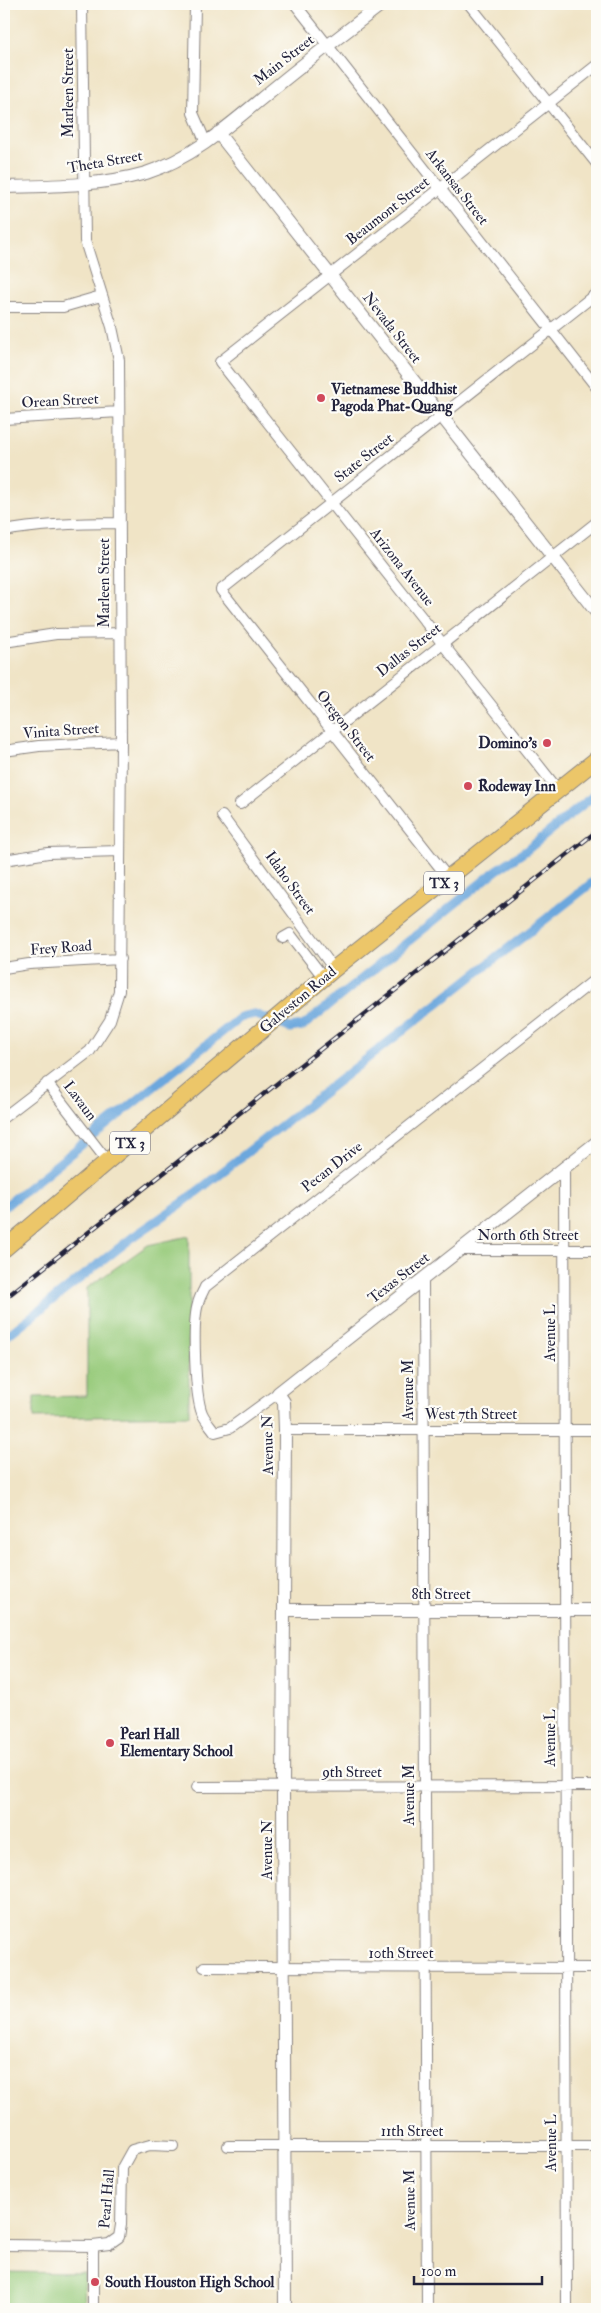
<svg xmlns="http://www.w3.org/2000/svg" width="601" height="2313" viewBox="0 0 601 2313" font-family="'IM FELL Double Pica',serif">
  <rect width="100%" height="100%" fill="#fdfcf7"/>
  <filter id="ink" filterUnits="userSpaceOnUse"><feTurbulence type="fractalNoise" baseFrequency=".02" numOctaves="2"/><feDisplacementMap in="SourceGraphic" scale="10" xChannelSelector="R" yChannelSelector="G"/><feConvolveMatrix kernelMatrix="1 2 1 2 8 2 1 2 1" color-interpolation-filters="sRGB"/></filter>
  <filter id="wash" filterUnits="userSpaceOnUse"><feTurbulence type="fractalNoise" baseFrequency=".0096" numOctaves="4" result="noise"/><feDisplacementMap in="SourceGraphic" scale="20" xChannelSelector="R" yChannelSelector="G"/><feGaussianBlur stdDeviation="1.12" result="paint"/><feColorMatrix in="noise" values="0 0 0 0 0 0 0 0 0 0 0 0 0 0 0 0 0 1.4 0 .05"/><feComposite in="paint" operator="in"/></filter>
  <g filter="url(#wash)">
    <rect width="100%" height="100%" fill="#f0e4c6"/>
    <path fill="#98cb7c" stroke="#5d765c" d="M 189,1236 L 189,1415 L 34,1418 L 34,1397 L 87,1396 L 87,1288 L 148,1245 Z
      M 4,2272 L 84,2273 L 85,2309 L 4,2309 Z"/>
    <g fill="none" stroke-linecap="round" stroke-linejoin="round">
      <path stroke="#6ca7dd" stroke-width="9" d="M 4,1207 L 241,1017 L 254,1014 L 290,1028 L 303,1026 L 497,870 L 527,850 L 597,793
        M 4,1338 L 133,1237 L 181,1204 L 597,879"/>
    </g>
  </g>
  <g filter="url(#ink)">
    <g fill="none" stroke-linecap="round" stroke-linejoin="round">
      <defs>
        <path id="minor" d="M 195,4 L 193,113 L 206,143
          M 295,4 L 597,388
          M 469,4 L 597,164
          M 4,307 L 63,307 L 101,296
          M 4,419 L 119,412
          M 4,531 C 42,524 80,523 119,523
          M 4,642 L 56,634 L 120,633
          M 4,751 L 39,746 L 121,742
          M 559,791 L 220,362 L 597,65
          M 240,804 L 597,522
          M 222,816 L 334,969
          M 4,860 L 48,853 L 120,851
          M 449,879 L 221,590 L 597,293
          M 283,938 L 290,934 L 324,978
          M 4,968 L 29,964 L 120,959
          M 47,1083 L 108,1162
          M 4,1117 L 90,1051 L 110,1020 L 119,991 L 121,742 L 119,360 L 112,327 L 85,241 L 82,4
          M 564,1167 L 567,2309
          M 460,1250 L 597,1250
          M 423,1280 L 427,2309
          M 278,1393 L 230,1428 L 215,1432 C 211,1426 205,1420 202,1413 C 195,1396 192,1322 198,1304 C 199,1298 203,1292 205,1287 L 597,978
          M 285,1430 L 597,1430
          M 197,1787 L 597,1786
          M 204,1967 L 597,1968
          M 228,2146 L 597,2146
          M 4,2245 L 93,2246 L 109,2244 L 119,2237 L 121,2225 L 122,2168 L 132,2150 L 150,2145 L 173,2146
          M 93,2246 L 93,2309"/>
        <path id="tertiary" d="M 218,133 L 597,613
          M 4,187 C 52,186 100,186 146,173 C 197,157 237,118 278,85 C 312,57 347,31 382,4
          M 285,1610 L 597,1610
          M 285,2309 L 283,1787 L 285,1430 L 284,1402 L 278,1393 L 597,1142"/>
        <path id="primary" d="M 4,1249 L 334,969 L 597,759"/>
      </defs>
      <use href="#minor" stroke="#898380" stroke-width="12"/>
      <use href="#tertiary" stroke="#898380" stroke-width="14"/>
      <use href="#primary" stroke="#898380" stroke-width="18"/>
      <use href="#minor" stroke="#fff" stroke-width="10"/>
      <use href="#tertiary" stroke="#fff" stroke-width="12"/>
      <use href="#primary" stroke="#ecc669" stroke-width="16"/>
      <defs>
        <path id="rail" d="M 4,1299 L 597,831"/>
      </defs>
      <use href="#rail" stroke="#22223b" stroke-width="4.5"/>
      <use href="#rail" stroke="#fdfcf7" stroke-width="2.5" stroke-dasharray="8" stroke-linecap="butt"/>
    </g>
  </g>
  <g fill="#d1495b" stroke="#fdfcf7" stroke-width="2">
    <circle cx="321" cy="398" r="5"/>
    <circle cx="547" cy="743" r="5"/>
    <circle cx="468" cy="786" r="5"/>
    <circle cx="110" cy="1743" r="5"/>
    <circle cx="95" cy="2282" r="5"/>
  </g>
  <g text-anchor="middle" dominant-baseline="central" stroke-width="4.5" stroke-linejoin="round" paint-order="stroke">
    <g fill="#fdfcf7" stroke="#646373" stroke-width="1">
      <rect x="424" y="871.5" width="40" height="23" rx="4"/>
      <rect x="110" y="1131.5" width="40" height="23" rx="4"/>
    </g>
    <g font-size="14" font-weight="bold" fill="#22223b">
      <text x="444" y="883">TX 3</text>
      <text x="130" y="1143">TX 3</text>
    </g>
    <g font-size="15" fill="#22223b" stroke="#fdfcf7">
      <text transform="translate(284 60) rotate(-38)">Main Street</text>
      <text transform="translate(68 93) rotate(-90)">Marleen Street</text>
      <text transform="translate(105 162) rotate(-10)">Theta Street</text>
      <text transform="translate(457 187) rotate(52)">Arkansas Street</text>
      <text transform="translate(388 211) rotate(-38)">Beaumont Street</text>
      <text transform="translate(392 328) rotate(52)">Nevada Street</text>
      <text transform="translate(60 401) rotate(-3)">Orean Street</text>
      <text transform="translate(364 458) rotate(-38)">State Street</text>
      <text transform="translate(402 567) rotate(52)">Arizona Avenue</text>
      <text transform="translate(104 583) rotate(-90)">Marleen Street</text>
      <text transform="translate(409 650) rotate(-38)">Dallas Street</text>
      <text transform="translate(346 726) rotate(52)">Oregon Street</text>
      <text transform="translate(61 731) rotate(-4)">Vinita Street</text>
      <text transform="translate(290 883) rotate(54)">Idaho Street</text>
      <text transform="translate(61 948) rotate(-4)">Frey Road</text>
      <text transform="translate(298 1000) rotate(-40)">Galveston Road</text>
      <text transform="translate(80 1101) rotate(53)">Lavaun</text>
      <text transform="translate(332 1167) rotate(-38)">Pecan Drive</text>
      <text x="528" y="1235">North 6th Street</text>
      <text transform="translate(399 1278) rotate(-38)">Texas Street</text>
      <text transform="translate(550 1333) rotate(-90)">Avenue L</text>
      <text transform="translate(408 1390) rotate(-90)">Avenue M</text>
      <text x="471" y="1414">West 7th Street</text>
      <text transform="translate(268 1445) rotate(-91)">Avenue N</text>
      <text x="441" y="1594">8th Street</text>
      <text transform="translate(550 1738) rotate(-90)">Avenue L</text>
      <text x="352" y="1772">9th Street</text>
      <text transform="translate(409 1795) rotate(-90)">Avenue M</text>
      <text transform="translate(267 1850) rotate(-90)">Avenue N</text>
      <text x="401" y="1953">10th Street</text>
      <text x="412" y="2131">11th Street</text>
      <text transform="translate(551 2143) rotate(-90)">Avenue L</text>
      <text transform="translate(107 2199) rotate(-85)">Pearl Hall</text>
      <text transform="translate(410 2200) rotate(-91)">Avenue M</text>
    </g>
    <g font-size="15" font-weight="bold" fill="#22223b" stroke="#fdfcf7" text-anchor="start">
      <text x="331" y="389">Vietnamese Buddhist<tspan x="331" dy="17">Pagoda Phat-Quang</tspan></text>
      <text x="537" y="743" text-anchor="end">Domino's</text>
      <text x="478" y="786">Rodeway Inn</text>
      <text x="120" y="1734">Pearl Hall<tspan x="120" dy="17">Elementary School</tspan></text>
      <text x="105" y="2282">South Houston High School</text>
    </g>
  </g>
  <rect width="601" height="2313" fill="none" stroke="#fdfcf7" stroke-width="20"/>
  <path d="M414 2276v8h128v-8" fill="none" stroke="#22223b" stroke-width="2.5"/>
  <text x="421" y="2276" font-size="15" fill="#22223b" stroke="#fdfcf7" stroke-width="4" paint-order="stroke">100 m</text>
</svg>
